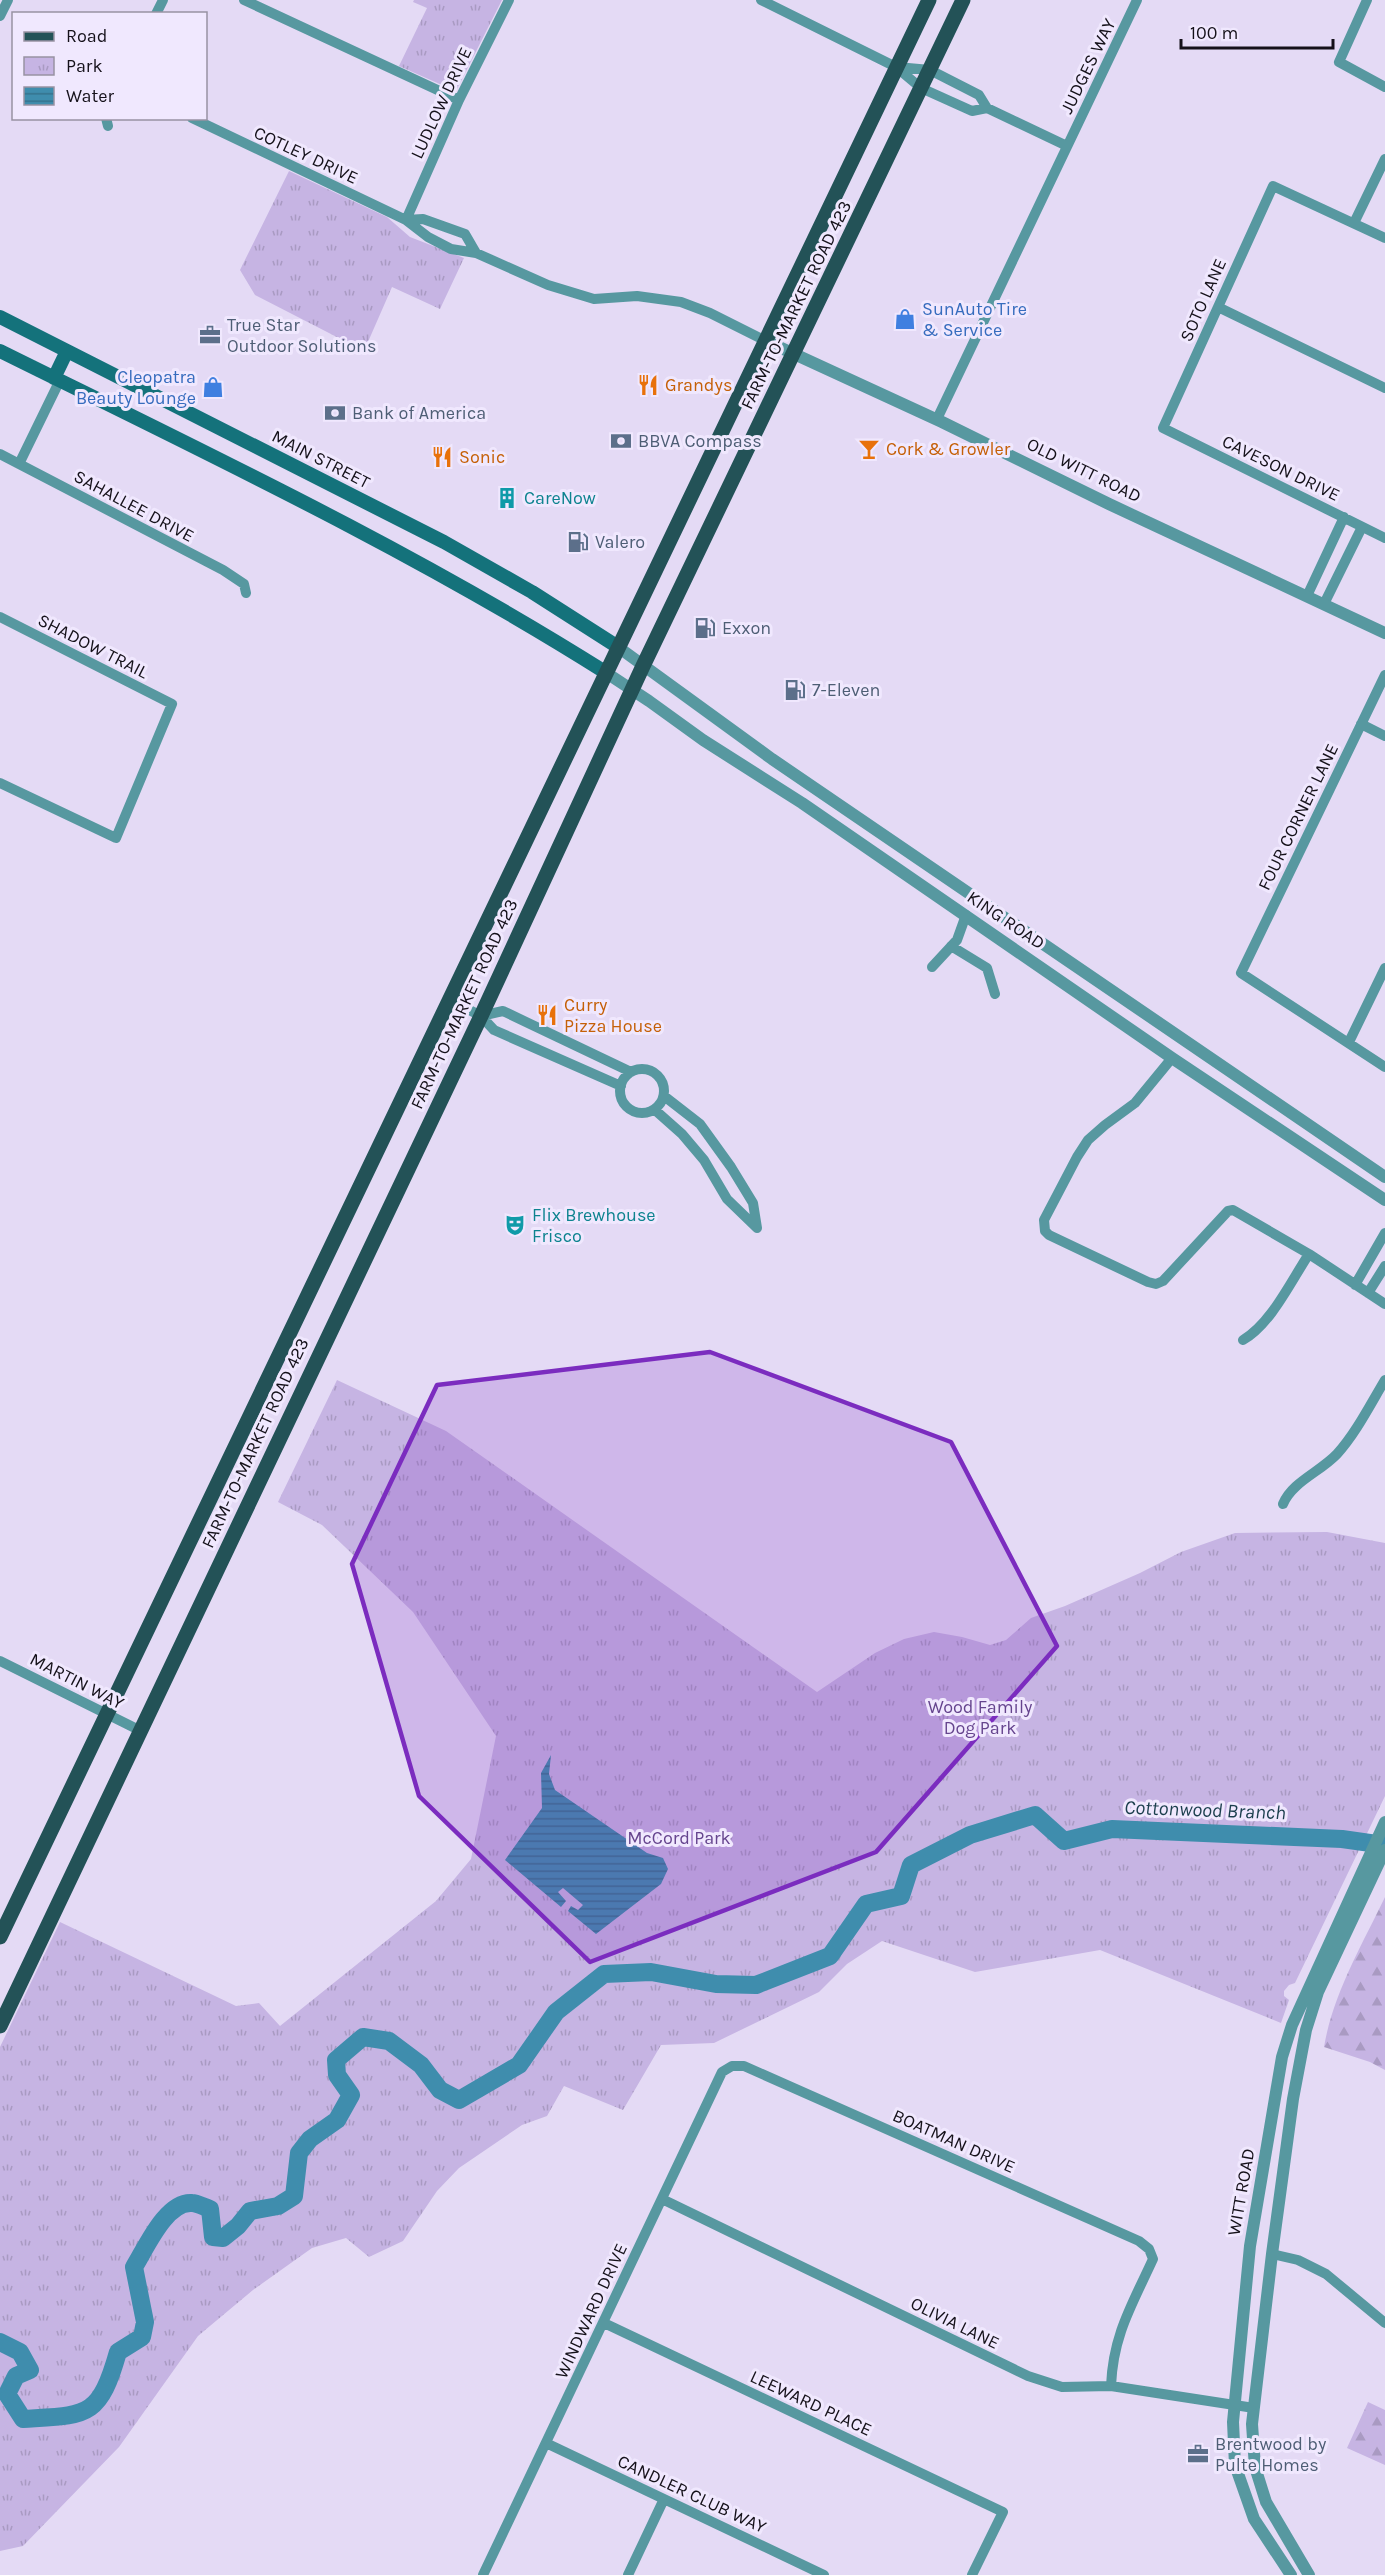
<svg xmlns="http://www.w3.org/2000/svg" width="1385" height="2575" viewBox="0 0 1385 2575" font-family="Karla,sans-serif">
  <defs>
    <pattern id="forest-firs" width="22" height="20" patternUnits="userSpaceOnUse" patternTransform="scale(1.5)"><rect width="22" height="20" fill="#c6b4e3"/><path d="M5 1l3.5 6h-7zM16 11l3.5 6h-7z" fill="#a99ac2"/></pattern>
    <pattern id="park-tufts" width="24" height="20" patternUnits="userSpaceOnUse" patternTransform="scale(1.5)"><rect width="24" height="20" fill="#c6b4e3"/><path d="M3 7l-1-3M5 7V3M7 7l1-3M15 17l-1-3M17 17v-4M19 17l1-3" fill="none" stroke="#a99ac2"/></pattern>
    <pattern id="water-rules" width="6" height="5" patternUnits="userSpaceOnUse" patternTransform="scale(1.5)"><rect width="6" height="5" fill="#3f8dad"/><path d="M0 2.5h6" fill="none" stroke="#34728c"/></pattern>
  </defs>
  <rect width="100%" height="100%" fill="#e4daf5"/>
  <path fill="url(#forest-firs)" d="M 1385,1897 L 1385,2070 L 1370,2062 L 1324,2047 C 1333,1994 1362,1945 1385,1897 Z
    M 1368,2402 L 1385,2410 L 1385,2465 L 1347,2448 Z"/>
  <path fill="url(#park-tufts)" d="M 414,0 L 502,0 L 457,89 L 451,89 L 399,66 L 427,8 L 413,2 Z
    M 289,171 L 387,217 L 410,237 L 464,258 L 440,309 L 392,287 L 364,351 L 255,295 L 240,270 Z
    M 337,1380 L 446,1431 L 817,1692 L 875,1653 L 904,1639 L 934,1632 L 962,1637 L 990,1645 L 1006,1640 L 1031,1618 L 1065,1606 L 1140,1573 L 1181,1552 L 1235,1533 L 1327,1532 L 1385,1543 L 1385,1796 L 1295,1983 L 1289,1985 L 1284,1991 L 1284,1996 L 1289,2000 L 1281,2023 L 1100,1950 L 975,1972 L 882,1941 L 847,1964 L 819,1992 L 714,2043 L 661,2045 L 623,2110 L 564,2086 L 547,2116 L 522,2125 L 459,2168 L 437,2191 L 403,2241 L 369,2257 L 346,2238 L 312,2248 L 253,2290 L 198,2336 L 119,2447 L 23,2546 L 0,2551 L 0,2047 L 60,1922 L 236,2006 L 259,2003 L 280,2026 L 436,1901 L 471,1859 L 496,1736 L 413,1612 L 322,1525 L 278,1502 Z"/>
  <path fill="url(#water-rules)" d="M 551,1755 L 549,1774 L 555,1790 L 647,1853 L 663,1858 L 668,1869 L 661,1884 L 596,1934 L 568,1911 L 571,1906 L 578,1910 L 583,1905 L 563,1888 L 558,1892 L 566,1901 L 561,1907 L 505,1860 L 542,1808 L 541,1773 Z"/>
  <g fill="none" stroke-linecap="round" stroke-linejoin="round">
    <path stroke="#3f8dad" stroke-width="18" d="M 0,2342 L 20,2352 L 30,2370 L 16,2376 L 7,2394 L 23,2419 C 87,2415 99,2419 118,2352 L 142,2337 L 145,2322 L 134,2267 C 146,2248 166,2201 192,2203 C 197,2203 204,2207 210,2209 L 213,2237 L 223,2238 L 238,2226 L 250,2211 L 278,2206 L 294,2196 L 299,2153 L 310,2139 L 337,2120 L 351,2095 L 337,2075 L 336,2060 L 363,2037 L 389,2041 L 421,2065 L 440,2090 L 459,2100 L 519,2065 L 556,2012 L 604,1974 L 651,1972 L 716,1984 L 756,1985 L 830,1956 L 866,1904 L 901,1896 L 911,1865 L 970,1835 L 1035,1815 L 1064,1841 L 1112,1829 L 1342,1839 L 1385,1845"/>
    <path stroke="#5798a0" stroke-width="10" d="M 244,0 L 459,100
      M 761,0 L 896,67 L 921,88 L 972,111 L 987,108
      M 1367,0 L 1339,62 L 1385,87
      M 156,14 L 163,0
      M 0,16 L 8,0
      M 897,67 L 930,70 L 979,95 L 987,108 L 1067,146
      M 106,118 L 108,126
      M 192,118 L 406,220 L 428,237 L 451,249 L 476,253 L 548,285 L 594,299 L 637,296 L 681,302 L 710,313 L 766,341
      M 406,220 L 459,100 L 509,0
      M 406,220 L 423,219 L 465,234 L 476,253
      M 1354,223 L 1385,159
      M 1385,238 L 1273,186 L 1163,428 L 1385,538
      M 1218,307 L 1385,388
      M 937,419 L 1137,0
      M 0,454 L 223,570 L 244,584 L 246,593
      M 19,464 L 60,380
      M 1307,596 L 1344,517
      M 1324,604 L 1362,527
      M 0,617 L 172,704 L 116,838 L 0,783
      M 1385,675 L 1241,973 L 1385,1067
      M 1361,724 L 1385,736
      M 951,946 L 987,968 L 995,994
      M 932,967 L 957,940 L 966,915
      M 448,999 L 481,1016 L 494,1030 L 621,1086
      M 481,1016 L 503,1011 L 631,1072
      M 1349,1042 L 1385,968
      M 1172,1058 L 1135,1103 L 1105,1125 L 1088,1140 L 1077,1157 L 1044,1220 L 1045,1231 L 1049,1235 L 1148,1282 L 1156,1284 L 1163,1281 L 1228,1211 L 1233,1210 L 1309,1254 L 1385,1304
      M620 1091a22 22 0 1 1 44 0a22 22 0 1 1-44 0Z
      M 664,1096 L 700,1124 L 731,1167 L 753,1203 L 757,1228
      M 655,1110 L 682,1134 L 704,1160 L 727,1199 L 757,1228
      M 1355,1285 L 1385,1233
      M 1368,1293 L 1385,1266
      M 1243,1340 C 1271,1324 1291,1281 1309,1254
      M 1283,1504 C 1292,1482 1320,1472 1337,1454 C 1356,1433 1370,1405 1385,1380
      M 0,1661 L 139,1730
      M 662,2199 L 1028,2376 L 1062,2387 L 1111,2386 L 1254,2408
      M 1272,2254 L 1298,2260 L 1326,2274 L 1385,2323
      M 604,2323 L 1003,2512 L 972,2575
      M 546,2443 L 824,2575
      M 483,2575 L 722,2072 L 732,2066 L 744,2066 L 1139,2241 L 1149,2249 L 1153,2259 C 1132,2305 1113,2335 1111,2386
      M 628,2575 L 664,2499"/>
    <path stroke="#5798a0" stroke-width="12" d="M 766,341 L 942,422 L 1109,504 L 1385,633
      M 618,647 L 772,759 L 1385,1177
      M 605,672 L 649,701 L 703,740 L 802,803 L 1172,1058 L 1385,1200
      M 1291,2575 L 1254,2519 L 1235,2465 L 1233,2422 L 1250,2246 L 1282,2057 L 1292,2025 L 1385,1822
      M 1309,2575 L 1266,2502 L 1255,2467 L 1252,2424 L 1272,2254 L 1293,2099 L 1306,2030 L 1318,1992 L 1385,1850"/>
    <path stroke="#14727b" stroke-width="14" d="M 0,317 L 444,542 L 532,592 L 618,647
      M 0,351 C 204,452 412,550 605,672
      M 54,378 L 67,351"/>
    <path stroke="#235257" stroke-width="15" d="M 0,1937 L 929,0
      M 0,2026 L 481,1016 L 643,666 L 963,0"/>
  </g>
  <path fill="#7b2cbf" fill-opacity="0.2" stroke="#7b2cbf" stroke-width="4.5" stroke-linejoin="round" d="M 710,1352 L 951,1442 L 1057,1646 L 876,1852 L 590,1962 L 419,1796 L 352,1564 L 437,1385 Z"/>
  <defs>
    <symbol id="shop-bare" viewBox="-9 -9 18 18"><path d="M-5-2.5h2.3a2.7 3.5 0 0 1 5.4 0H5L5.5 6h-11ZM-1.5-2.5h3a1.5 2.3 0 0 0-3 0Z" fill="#3f7fe0" stroke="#f0e8fe" stroke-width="2.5" paint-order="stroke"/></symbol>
    <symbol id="office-bare" viewBox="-9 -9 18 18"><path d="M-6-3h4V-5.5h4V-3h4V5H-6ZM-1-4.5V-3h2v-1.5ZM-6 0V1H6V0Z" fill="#5c6f8a" stroke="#f0e8fe" stroke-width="2.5" paint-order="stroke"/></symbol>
    <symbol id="restaurant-bare" viewBox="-9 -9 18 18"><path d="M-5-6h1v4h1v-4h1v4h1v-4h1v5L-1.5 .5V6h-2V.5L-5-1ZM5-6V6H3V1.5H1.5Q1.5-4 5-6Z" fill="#e8710a" stroke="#f0e8fe" stroke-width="2.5" paint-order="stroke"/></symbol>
    <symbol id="bank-bare" viewBox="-9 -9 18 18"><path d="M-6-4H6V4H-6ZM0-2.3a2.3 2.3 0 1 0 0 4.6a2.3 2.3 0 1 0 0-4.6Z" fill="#5c6f8a" stroke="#f0e8fe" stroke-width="2.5" paint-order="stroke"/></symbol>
    <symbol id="bar-bare" viewBox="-9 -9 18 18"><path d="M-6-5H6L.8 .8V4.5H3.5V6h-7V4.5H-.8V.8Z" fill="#e8710a" stroke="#f0e8fe" stroke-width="2.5" paint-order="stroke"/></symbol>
    <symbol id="building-bare" viewBox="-9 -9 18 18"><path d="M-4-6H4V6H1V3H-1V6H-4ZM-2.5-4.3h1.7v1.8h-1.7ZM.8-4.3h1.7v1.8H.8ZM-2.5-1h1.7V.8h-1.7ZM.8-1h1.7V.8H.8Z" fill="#0f9aa8" stroke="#f0e8fe" stroke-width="2.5" paint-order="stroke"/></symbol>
    <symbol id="fuel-bare" viewBox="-9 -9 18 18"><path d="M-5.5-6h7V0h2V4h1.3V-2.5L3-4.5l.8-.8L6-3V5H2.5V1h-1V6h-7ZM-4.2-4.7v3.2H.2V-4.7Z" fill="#5c6f8a" stroke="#f0e8fe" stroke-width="2.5" paint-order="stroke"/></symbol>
    <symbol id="theatre-bare" viewBox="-9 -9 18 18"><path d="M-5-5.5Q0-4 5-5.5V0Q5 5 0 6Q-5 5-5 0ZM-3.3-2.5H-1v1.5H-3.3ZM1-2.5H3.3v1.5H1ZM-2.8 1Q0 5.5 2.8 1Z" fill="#0f9aa8" stroke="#f0e8fe" stroke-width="2.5" paint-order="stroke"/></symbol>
  </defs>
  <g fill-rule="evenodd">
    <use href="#shop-bare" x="890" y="304" width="30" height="30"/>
    <use href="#office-bare" x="195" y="320" width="30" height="30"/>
    <use href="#restaurant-bare" x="633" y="370" width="30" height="30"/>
    <use href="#shop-bare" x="198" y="372" width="30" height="30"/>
    <use href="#bank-bare" x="320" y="398" width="30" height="30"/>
    <use href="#bank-bare" x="606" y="426" width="30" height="30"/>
    <use href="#bar-bare" x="854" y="434" width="30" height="30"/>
    <use href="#restaurant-bare" x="427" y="442" width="30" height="30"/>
    <use href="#building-bare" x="492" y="483" width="30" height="30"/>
    <use href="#fuel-bare" x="563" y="527" width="30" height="30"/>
    <use href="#fuel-bare" x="690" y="613" width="30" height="30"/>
    <use href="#fuel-bare" x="780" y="675" width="30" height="30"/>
    <use href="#restaurant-bare" x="532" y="1000" width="30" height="30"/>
    <use href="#theatre-bare" x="500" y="1210" width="30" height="30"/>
    <use href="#office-bare" x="1183" y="2439" width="30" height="30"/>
  </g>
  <g text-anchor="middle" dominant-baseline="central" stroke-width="6" stroke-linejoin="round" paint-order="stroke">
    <g font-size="18" fill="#15111a" stroke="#f0e8fe">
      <text transform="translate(1088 66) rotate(-64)">JUDGES WAY</text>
      <text transform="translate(441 103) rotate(-65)">LUDLOW DRIVE</text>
      <text transform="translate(306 155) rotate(25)">COTLEY DRIVE</text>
      <text transform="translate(1203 300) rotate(-66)">SOTO LANE</text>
      <text transform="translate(796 305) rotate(-64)">FARM-TO-MARKET ROAD 423</text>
      <text transform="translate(321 459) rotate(27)">MAIN STREET</text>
      <text transform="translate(1281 468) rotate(26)">CAVESON DRIVE</text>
      <text transform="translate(1084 470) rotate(26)">OLD WITT ROAD</text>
      <text transform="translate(134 506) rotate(28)">SAHALLEE DRIVE</text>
      <text transform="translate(93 646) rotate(27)">SHADOW TRAIL</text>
      <text transform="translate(1298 817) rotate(-64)">FOUR CORNER LANE</text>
      <text transform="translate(1006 920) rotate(34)">KING ROAD</text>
      <text transform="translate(464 1004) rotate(-65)">FARM-TO-MARKET ROAD 423</text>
      <text transform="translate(255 1443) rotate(-65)">FARM-TO-MARKET ROAD 423</text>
      <text transform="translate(77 1681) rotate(27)">MARTIN WAY</text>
      <text transform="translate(954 2141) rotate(24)">BOATMAN DRIVE</text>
      <text transform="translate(1241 2192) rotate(-80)">WITT ROAD</text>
      <text transform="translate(591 2311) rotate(-65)">WINDWARD DRIVE</text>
      <text transform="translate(955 2323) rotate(26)">OLIVIA LANE</text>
      <text transform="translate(811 2403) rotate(25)">LEEWARD PLACE</text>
      <text transform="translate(692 2494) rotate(25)">CANDLER CLUB WAY</text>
    </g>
    <g font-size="18" fill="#366cbe" stroke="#f0e8fe" text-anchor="start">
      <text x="922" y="309">SunAuto Tire<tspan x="922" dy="21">&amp; Service</tspan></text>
      <text x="196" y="377" text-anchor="end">Cleopatra<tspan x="196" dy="21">Beauty Lounge</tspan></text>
    </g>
    <g font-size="18" fill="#4e5e75" stroke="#f0e8fe" text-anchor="start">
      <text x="227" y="325">True Star<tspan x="227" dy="21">Outdoor Solutions</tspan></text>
      <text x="352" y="413">Bank of America</text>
      <text x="638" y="441">BBVA Compass</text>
      <text x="595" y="542">Valero</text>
      <text x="722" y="628">Exxon</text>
      <text x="812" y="690">7-Eleven</text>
      <text x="1215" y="2444">Brentwood by<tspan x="1215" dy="21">Pulte Homes</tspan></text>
    </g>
    <g font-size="18" fill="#c56008" stroke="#f0e8fe" text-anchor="start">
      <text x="665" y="385">Grandys</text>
      <text x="886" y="449">Cork &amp; Growler</text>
      <text x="459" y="457">Sonic</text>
      <text x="564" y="1005">Curry<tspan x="564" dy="21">Pizza House</tspan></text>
    </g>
    <g font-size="18" fill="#0d838f" stroke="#f0e8fe" text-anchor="start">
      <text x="524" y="498">CareNow</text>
      <text x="532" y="1215">Flix Brewhouse<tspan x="532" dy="21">Frisco</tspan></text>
    </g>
    <g font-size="18" fill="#65448e" stroke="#f0e8fe">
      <text x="980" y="1707">Wood Family<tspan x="980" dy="21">Dog Park</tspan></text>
      <text x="679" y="1838">McCord Park</text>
    </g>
    <g font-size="20" font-style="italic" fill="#1b3e4d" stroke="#f0e8fe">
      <text transform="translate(1205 1810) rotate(2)">Cottonwood Branch</text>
    </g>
  </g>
  <rect x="12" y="12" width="195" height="108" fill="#f0e8fe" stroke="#9892a3" stroke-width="1.5"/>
  <rect x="24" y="32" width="30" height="9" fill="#235257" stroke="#9892a3" stroke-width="1.5"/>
  <text x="66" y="42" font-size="18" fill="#15111a">Road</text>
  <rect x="24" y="57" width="30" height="18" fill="url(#park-tufts)" stroke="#9892a3" stroke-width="1.5"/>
  <text x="66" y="72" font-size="18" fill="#15111a">Park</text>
  <rect x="24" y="87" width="30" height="18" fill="url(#water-rules)" stroke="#9892a3" stroke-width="1.5"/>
  <text x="66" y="102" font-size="18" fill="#15111a">Water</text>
  <path d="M1181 39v9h152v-9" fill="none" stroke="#15111a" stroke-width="3"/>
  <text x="1190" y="39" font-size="18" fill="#15111a" stroke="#f0e8fe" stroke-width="4.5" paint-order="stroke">100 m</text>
</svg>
